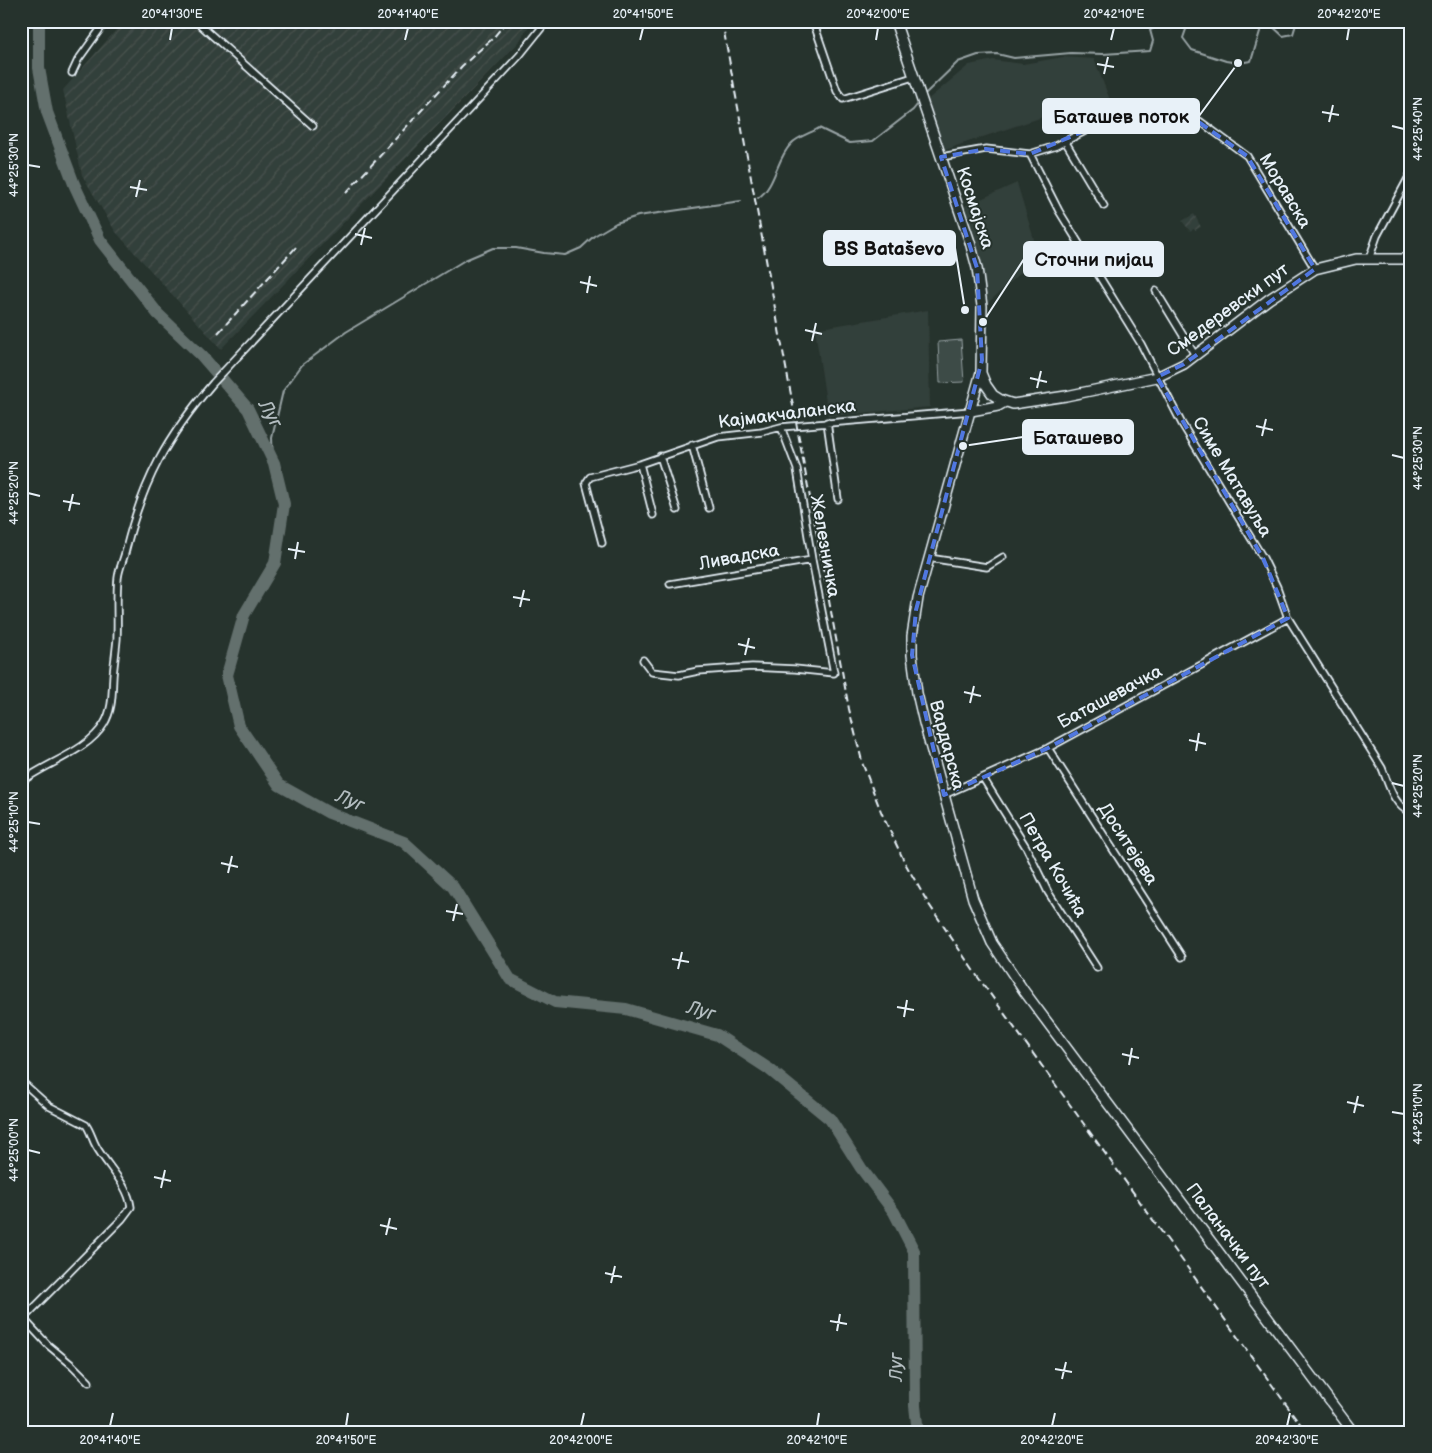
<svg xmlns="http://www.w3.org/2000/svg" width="1432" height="1453" viewBox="0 0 1432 1453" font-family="'Balsamiq Sans',sans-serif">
  <defs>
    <pattern id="industrial-furrows" width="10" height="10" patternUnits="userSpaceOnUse" patternTransform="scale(1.25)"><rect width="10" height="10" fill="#333f3a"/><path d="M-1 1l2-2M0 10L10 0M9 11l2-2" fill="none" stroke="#47524e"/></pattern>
  </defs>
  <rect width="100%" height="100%" fill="#26332d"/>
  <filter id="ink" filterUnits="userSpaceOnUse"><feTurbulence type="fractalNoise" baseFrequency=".02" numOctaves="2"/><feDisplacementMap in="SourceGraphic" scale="10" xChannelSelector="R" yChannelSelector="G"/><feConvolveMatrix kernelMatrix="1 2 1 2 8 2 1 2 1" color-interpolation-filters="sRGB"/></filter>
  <g filter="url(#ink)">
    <path fill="#333f3a" d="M 1063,57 L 1094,59 L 1114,110 L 1060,132 L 1052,114 L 956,146 L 944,151 L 927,100 L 969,65 L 993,60 L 1023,64 Z
      M 1017,183 L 1039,256 L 988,303 L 965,206 Z
      M 928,310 L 930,407 L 828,416 L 815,329 Z"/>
    <path fill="url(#industrial-furrows)" d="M 124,21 L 532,21 L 519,42 L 221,349 L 115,231 L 82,175 L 63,90 Z
      M 1194,214 L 1201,227 L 1195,230 L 1194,229 L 1190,231 L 1182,221 Z"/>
    <path fill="#3e4b47" stroke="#939ea0" d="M 961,340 L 964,382 L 940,383 L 938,342 Z"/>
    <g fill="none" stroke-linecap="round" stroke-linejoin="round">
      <path stroke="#98a3a5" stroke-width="2" d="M 1189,21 L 1183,38 L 1192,50 L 1226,61 L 1238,63 L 1251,61 L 1262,25 L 1270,24 L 1283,36 L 1293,34 L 1297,21
        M 926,93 L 958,62 L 978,55 L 997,54 L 1014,58 L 1071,53 L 1103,54 L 1150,51 L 1153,41 L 1150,30 L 1158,26 L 1164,27 L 1175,21
        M 758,198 C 776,186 776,159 791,144 C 797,137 811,133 819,128 L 850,143 L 873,141 L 913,110 L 917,105
        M 273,460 L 272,438 L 283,391 L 302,365 L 346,332 L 465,260 L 493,248 L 516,248 L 544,253 L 565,255 L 581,248 L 594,236 L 616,223 L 638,216 L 741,201"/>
      <path stroke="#636f6d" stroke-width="12" d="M 39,21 L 39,68 L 47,112 L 74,184 L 100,240 L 158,314 L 202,356 L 248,409 L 274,463 L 284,504 L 275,563 L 244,615 L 227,675 L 239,726 L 279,785 L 329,813 L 404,842 L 453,887 L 510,979 L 555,1002 L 626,1009 L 717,1035 L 769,1069 L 830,1119 L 861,1168 L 894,1212 L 914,1251 L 915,1406 L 918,1432"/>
      <defs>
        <path id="street" d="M 196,21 L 313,126
          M 813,21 L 837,91 L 843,99 L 913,77
          M 72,73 L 78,60 L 106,21
          M 1065,141 L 1104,206
          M 1030,154 L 1059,211 L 1141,344 L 1182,424 L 1263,558 L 1277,587 L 1288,618 L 1382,768 C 1389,785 1393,805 1411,813
          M 941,157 L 986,149 L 1030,154 L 1056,146 L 1095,126 L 1143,106 L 1173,104 L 1201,122 L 1247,156 L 1315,269
          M 1369,259 L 1377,236 L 1411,173
          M 1156,291 L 1195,355
          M 827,422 L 838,499
          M 692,445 L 709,508
          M 660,456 L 677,510
          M 640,464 L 653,515
          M 602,543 L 586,483 L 590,477 L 640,464 L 718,437 L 762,432 L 781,427 L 971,411
          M 929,558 L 987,567 L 1003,557
          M 670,584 L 812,560
          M 643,660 L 652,672 L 679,675 L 698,671 L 752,667 L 795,669 L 834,673 L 812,560 L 797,469 L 781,427
          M 1048,748 L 1182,957
          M 983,778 L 1026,847 L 1048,892 L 1097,968
          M 21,782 C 46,763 88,751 104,724 C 113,709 112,693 113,676 C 114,664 116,651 117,639 C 118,618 116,598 118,578 C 119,568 124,559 126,549 C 143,480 167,437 213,383 L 519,56 L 547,21
          M 944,795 L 1048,748 L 1288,618
          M 21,1081 L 49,1106 L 86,1125 C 91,1132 92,1139 96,1146 C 107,1166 128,1184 131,1207 L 122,1219 L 21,1321
          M 23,1318 L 48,1345 L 72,1365 L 89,1382"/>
        <path id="secondary" d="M 895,21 L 970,242 L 977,268 L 982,306 L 981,372 L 918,598 L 912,636 L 912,655 L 917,693 L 924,723 L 973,899 L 992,943 L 1024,991 L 1353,1432
          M 981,373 L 986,385 L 993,395 L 1001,400 L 1013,404 L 1066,396 L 1157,377 L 1184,364 L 1269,299 L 1315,269 L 1356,259 L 1411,259
          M 971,411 L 998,406 L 1005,402"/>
      </defs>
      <use href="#street" stroke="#e8f1f8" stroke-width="9"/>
      <use href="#secondary" stroke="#e8f1f8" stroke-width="12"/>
      <use href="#street" stroke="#26332d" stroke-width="5.5"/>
      <use href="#secondary" stroke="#26332d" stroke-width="9"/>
      <path stroke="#e8f1f8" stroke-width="2" stroke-dasharray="8 4" stroke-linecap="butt" d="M 722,21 L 849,709 L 863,765 L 882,814 L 905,863 L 928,903 L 975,973 L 1306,1432
        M 346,193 L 462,66 L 493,38 L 507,21
        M 218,333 L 298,245"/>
    </g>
  </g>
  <path fill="none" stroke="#5077e0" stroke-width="4" stroke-dasharray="10 6" stroke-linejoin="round" d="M 1173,104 L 1247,156 L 1315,269 L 1184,364 L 1157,377 L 1263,558 L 1288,618 L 1048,748 L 944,795 L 912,655 L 916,610 L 982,360 L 977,268 L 941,157 L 986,149 L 1030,154 L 1143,106 Z"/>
  <path fill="none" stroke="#e8f1f8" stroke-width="2" d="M 170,40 L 172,28M 405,40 L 408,28M 640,40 L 643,28M 876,40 L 878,28M 1111,40 L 1114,28M 1347,40 L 1349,28M 1097,64 L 1114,67M 1104,74 L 1108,57M 1322,112 L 1339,115M 1329,122 L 1333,105M 1392,126 L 1404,129M 28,165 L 40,167M 130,187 L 147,190M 136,197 L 140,180M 355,234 L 372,238M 361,245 L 365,228M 580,282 L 597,286M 587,293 L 590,276M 805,330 L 822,334M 812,341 L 816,323M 1030,378 L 1047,382M 1037,388 L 1041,371M 1256,426 L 1273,430M 1262,436 L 1266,419M 1392,455 L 1404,458M 28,493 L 40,496M 63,501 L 80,504M 69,511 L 73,494M 288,549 L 305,552M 295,559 L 298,542M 513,597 L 530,600M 520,607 L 524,590M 738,644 L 755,648M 745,655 L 749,638M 964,692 L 981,696M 970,703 L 974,686M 1189,740 L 1206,744M 1196,751 L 1199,733M 1392,783 L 1404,786M 28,822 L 40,824M 221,863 L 238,867M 228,873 L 232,856M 446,911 L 463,914M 453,921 L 457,904M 672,959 L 689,962M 678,969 L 682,952M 897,1007 L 914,1010M 904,1017 L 907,1000M 1122,1054 L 1139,1058M 1129,1065 L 1132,1048M 1347,1102 L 1364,1106M 1392,1112 L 1404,1114M 1354,1113 L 1358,1096M 28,1150 L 40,1153M 154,1177 L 171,1181M 161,1188 L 165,1170M 380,1225 L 397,1229M 386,1235 L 390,1218M 605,1273 L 622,1277M 611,1283 L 615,1266M 830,1321 L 847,1324M 837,1331 L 840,1314M 1055,1369 L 1072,1372M 1062,1379 L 1066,1362M 110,1426 L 113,1413M 346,1426 L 348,1413M 581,1426 L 584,1413M 817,1426 L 819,1413M 1052,1426 L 1055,1413M 1287,1426 L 1290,1413"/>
  <g text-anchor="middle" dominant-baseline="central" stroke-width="4" stroke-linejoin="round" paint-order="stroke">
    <g font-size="18" fill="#e8f1f8" stroke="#26332d">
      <text transform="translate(1285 191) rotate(59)">Моравска</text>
      <text transform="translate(975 208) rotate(72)">Космајска</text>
      <text transform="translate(1228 310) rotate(-36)">Смедеревски пут</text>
      <text transform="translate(787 414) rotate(-7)">Кајмакчаланска</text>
      <text transform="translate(1232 477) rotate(59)">Симе Матавуља</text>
      <text transform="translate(825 546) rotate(80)">Железничка</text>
      <text transform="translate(739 557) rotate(-10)">Ливадска</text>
      <text transform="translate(1110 697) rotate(-28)">Баташевачка</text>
      <text transform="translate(947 745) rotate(75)">Вардарска</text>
      <text transform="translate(1128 844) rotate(57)">Доситејева</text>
      <text transform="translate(1053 865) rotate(60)">Петра Кочића</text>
      <text transform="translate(1228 1236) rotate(53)">Паланачки пут</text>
    </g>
    <g font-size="19" font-style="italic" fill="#b3bdc0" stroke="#26332d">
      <text transform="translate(270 414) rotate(61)">Луг</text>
      <text transform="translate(350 801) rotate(23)">Луг</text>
      <text transform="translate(701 1011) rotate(16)">Луг</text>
      <text transform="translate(896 1367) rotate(-90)">Луг</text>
    </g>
  </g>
  <path fill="none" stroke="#e8f1f8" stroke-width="2" d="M1238 63L1199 116M965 310L955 248M983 322L1024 259M963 446L1023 437"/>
  <g fill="#e8f1f8" stroke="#26332d" stroke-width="2">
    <circle cx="1238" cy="63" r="5"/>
    <circle cx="965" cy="310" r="5"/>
    <circle cx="983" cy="322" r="5"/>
    <circle cx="963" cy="446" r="5"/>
  </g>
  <g fill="#e8f1f8" stroke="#e8f1f8" stroke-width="2">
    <rect x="1043" y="99" width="156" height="34" rx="5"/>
    <rect x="824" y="231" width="131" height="34" rx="5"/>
    <rect x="1024" y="242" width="139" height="34" rx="5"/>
    <rect x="1023" y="420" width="110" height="34" rx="5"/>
  </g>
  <g font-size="19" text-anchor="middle" font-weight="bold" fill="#111">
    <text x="1121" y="123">Баташев поток</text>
    <text x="889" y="255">BS Bataševo</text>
    <text x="1094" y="266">Сточни пијац</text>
    <text x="1078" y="444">Баташево</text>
  </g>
  <rect width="1432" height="1453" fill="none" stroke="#26332d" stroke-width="55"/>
  <rect x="28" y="28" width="1376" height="1398" fill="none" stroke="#e8f1f8" stroke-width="2"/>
  <g font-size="12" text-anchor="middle" fill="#e8f1f8">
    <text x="172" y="18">20°41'30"E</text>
    <text x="408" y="18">20°41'40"E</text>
    <text x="643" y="18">20°41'50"E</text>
    <text x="878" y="18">20°42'00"E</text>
    <text x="1114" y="18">20°42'10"E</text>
    <text x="1349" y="18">20°42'20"E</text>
    <text transform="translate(1418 129) rotate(-90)" y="4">44°25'40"N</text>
    <text transform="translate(14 165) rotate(-90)" y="4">44°25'30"N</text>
    <text transform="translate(1418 458) rotate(-90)" y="4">44°25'30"N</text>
    <text transform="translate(14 493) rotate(-90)" y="4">44°25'20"N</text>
    <text transform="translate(1418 786) rotate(-90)" y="4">44°25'20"N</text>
    <text transform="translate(14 822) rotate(-90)" y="4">44°25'10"N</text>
    <text transform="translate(1418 1114) rotate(-90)" y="4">44°25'10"N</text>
    <text transform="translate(14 1150) rotate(-90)" y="4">44°25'00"N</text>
    <text x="110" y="1444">20°41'40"E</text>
    <text x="346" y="1444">20°41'50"E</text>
    <text x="581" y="1444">20°42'00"E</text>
    <text x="817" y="1444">20°42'10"E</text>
    <text x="1052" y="1444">20°42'20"E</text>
    <text x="1287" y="1444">20°42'30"E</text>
  </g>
</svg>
